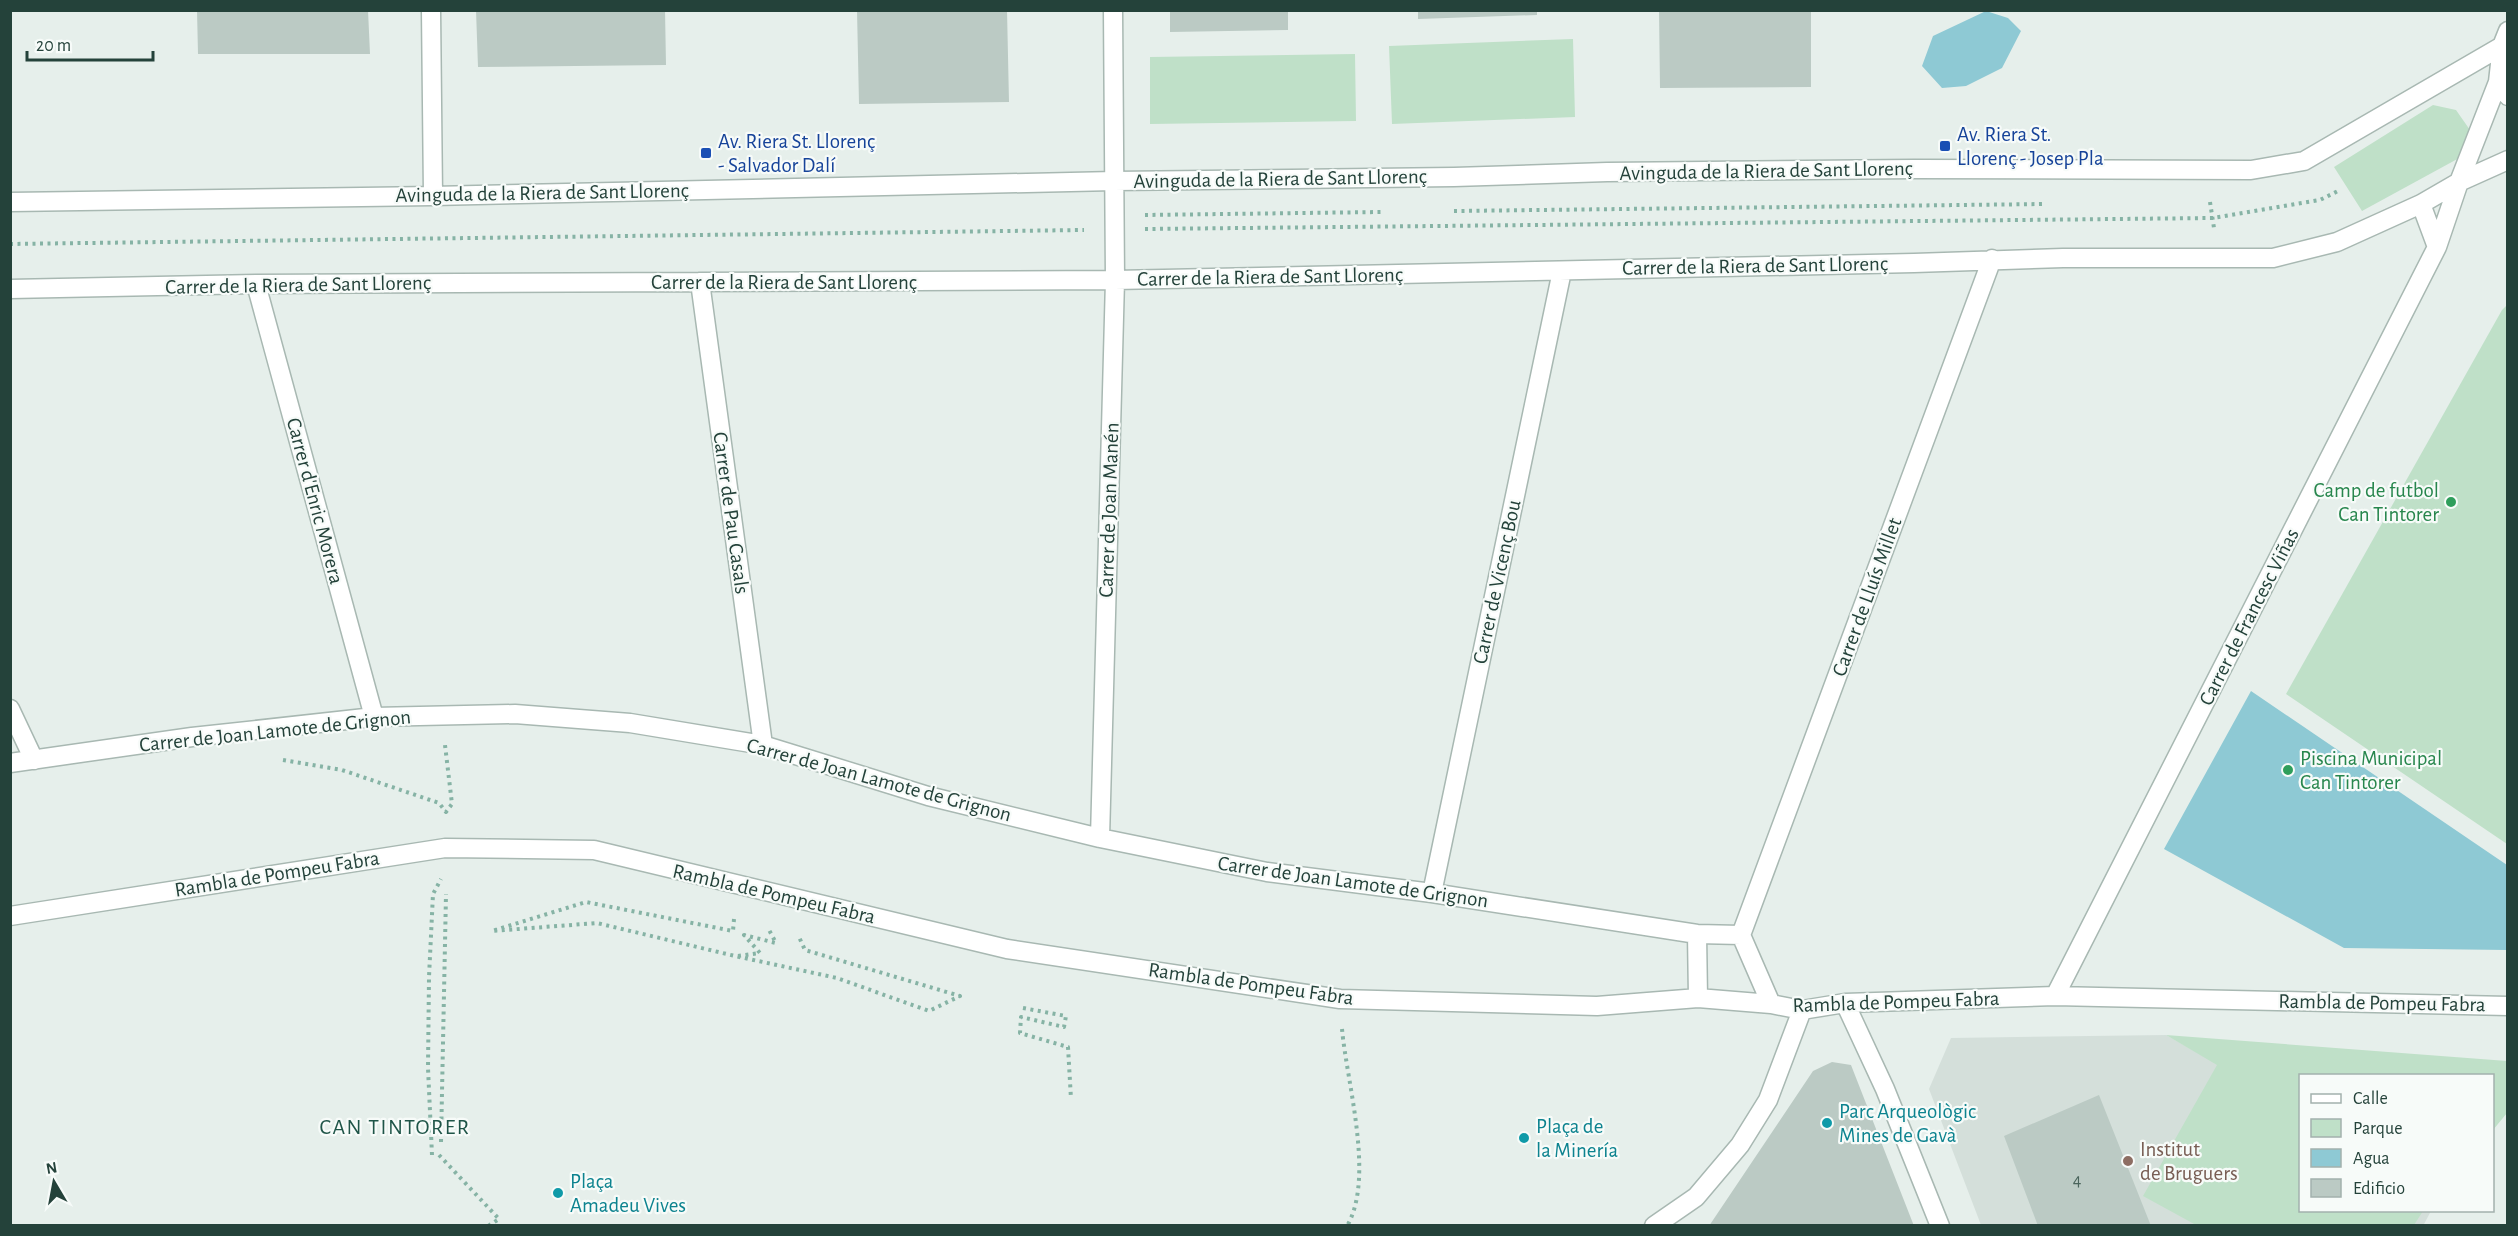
<svg xmlns="http://www.w3.org/2000/svg" width="2518" height="1236" viewBox="0 0 2518 1236" font-family="'Alegreya Sans',sans-serif">
  <rect width="100%" height="100%" fill="#e6efeb"/>
  <path fill="#d4dfda" d="M 2166,1035 L 2217,1064 L 2300,1210 L 2431,1211 L 2423,1226 L 1981,1225 L 1929,1089 L 1951,1038 Z"/>
  <path fill="#bfe0c8" d="M 1573,39 L 1575,117 L 1392,124 L 1389,46 Z
    M 1355,54 L 1356,121 L 1150,124 L 1150,57 Z
    M 2433,105 L 2456,110 L 2470,130 L 2461,157 L 2362,211 L 2334,167 Z
    M 2507,305 L 2507,844 L 2286,694 L 2502,310 Z
    M 2166,1035 L 2507,1061 L 2507,1113 L 2493,1130 L 2492,1076 L 2300,1076 L 2300,1210 L 2423,1211 L 2414,1225 L 2196,1225 L 2143,1196 L 2217,1065 Z"/>
  <path fill="#8ec9d4" d="M 1986,11 L 2008,18 L 2021,31 L 2002,68 L 1966,86 L 1942,88 L 1922,66 L 1933,36 Z
    M 2251,691 L 2507,865 L 2507,950 L 2344,948 L 2164,849 Z"/>
  <path fill="#bbcac4" d="M 197,10 L 368,10 L 370,54 L 198,54 Z
    M 476,10 L 665,10 L 666,65 L 478,67 Z
    M 857,10 L 1007,10 L 1009,102 L 859,104 Z
    M 1170,10 L 1288,10 L 1288,30 L 1170,32 Z
    M 1418,10 L 1537,10 L 1537,15 L 1418,19 Z
    M 1659,10 L 1811,10 L 1811,87 L 1660,88 Z
    M 1832,1062 L 1851,1065 L 1914,1226 L 1709,1226 L 1813,1071 Z
    M 2099,1095 L 2151,1226 L 2038,1226 L 2004,1136 Z"/>
  <g fill="none" stroke-linecap="round" stroke-linejoin="round">
    <defs>
      <path id="street" d="M 431,10 L 433,196
        M 2508,31 L 2502,46 L 2498,82 L 2508,96
        M 10,202 L 433,196 L 1114,181 L 1454,177 L 1607,172 L 1914,169 L 2251,170 L 2304,161 L 2502,46
        M 2437,247 L 2459,182 L 2498,82
        M 700,282 L 763,745
        M 256,284 L 374,717
        M 10,289 L 256,284 L 1115,280 L 1914,263 L 2063,258 L 2273,258 L 2337,242 L 2421,204 L 2459,182 L 2508,160
        M 10,709 L 34,760
        M 10,763 L 192,737 L 374,717 L 515,714 L 630,723 L 763,745 L 928,796 L 1100,838 L 1267,872 L 1432,893 L 1697,934 L 1741,935
        M 1100,838 L 1115,280 L 1113,10
        M 1432,893 L 1562,271
        M 10,916 L 445,848 L 594,850 L 1007,949 L 1340,999 L 1597,1006 L 1698,998 L 1771,1004 L 1802,1010 L 1845,1003 L 2055,996 L 2508,1006
        M 1697,934 L 1698,998
        M 1741,935 L 1992,259
        M 1741,935 L 1771,1004
        M 2055,996 L 2437,247 L 2421,204
        M 1845,1003 L 1885,1089 L 1940,1226
        M 1654,1226 L 1696,1197 L 1740,1145 L 1768,1100 L 1802,1010"/>
    </defs>
    <use href="#street" stroke="#a8b8b2" stroke-width="21"/>
    <path stroke="#86b3a5" stroke-width="4" stroke-dasharray="3 4.5" stroke-linecap="butt" d="M 2210,202 L 2214,228
      M 1454,211 L 2044,204
      M 1145,215 L 1381,212
      M 1145,229 L 2213,218 L 2320,200 L 2338,191
      M 10,244 L 1084,230
      M 283,760 L 342,770 L 439,803 L 446,812 L 452,804 L 445,745
      M 734,919 L 733,931 L 586,902 L 492,931 L 597,923 L 735,956 L 837,978 L 929,1011 L 960,996 L 805,950 L 799,937
      M 738,956 L 760,953 L 744,935 L 776,943 L 768,928
      M 1023,1008 L 1066,1016 L 1064,1027 L 1021,1017 L 1020,1033 L 1068,1047 L 1071,1099
      M 1342,1029 C 1347,1084 1375,1178 1347,1226
      M 441,1142 L 446,894
      M 432,1155 L 428,1068 L 429,977 L 433,894 L 441,879
      M 439,1155 L 499,1219 L 488,1226"/>
    <use href="#street" stroke="#fff" stroke-width="18"/>
  </g>
  <g fill="#1a4fb4" stroke="#f7fbf9" stroke-width="2">
    <rect x="1939" y="140" width="12" height="12" rx="3"/>
    <rect x="700" y="147" width="12" height="12" rx="3"/>
  </g>
  <g fill="#2e9e5b" stroke="#f7fbf9" stroke-width="2">
    <circle cx="2451" cy="502" r="6"/>
    <circle cx="2288" cy="770" r="6"/>
  </g>
  <g fill="#0f9aa8" stroke="#f7fbf9" stroke-width="2">
    <circle cx="1827" cy="1123" r="6"/>
    <circle cx="1524" cy="1138" r="6"/>
    <circle cx="558" cy="1193" r="6"/>
  </g>
  <circle fill="#8d6e63" stroke="#f7fbf9" stroke-width="2" cx="2128" cy="1161" r="6"/>
  <g text-anchor="middle" dominant-baseline="central" stroke-width="4.5" stroke-linejoin="round" paint-order="stroke">
    <g font-size="18" fill="#4a645c">
      <text x="2077" y="1181">4</text>
    </g>
    <g font-size="21" fill="#164399" stroke="#f7fbf9" text-anchor="start">
      <text x="1957" y="134">Av. Riera St.<tspan x="1957" dy="24">Llorenç - Josep Pla</tspan></text>
      <text x="718" y="141">Av. Riera St. Llorenç<tspan x="718" dy="24">- Salvador Dalí</tspan></text>
    </g>
    <g font-size="21" fill="#24423a" stroke="#f7fbf9">
      <text transform="translate(1766 171) rotate(-1)">Avinguda de la Riera de Sant Llorenç</text>
      <text transform="translate(1280 179) rotate(-1)">Avinguda de la Riera de Sant Llorenç</text>
      <text transform="translate(542 193) rotate(-1)">Avinguda de la Riera de Sant Llorenç</text>
      <text transform="translate(1755 266) rotate(-1)">Carrer de la Riera de Sant Llorenç</text>
      <text transform="translate(1270 277) rotate(-1)">Carrer de la Riera de Sant Llorenç</text>
      <text x="784" y="282">Carrer de la Riera de Sant Llorenç</text>
      <text transform="translate(298 285) rotate(-1)">Carrer de la Riera de Sant Llorenç</text>
      <text transform="translate(315 501) rotate(75)">Carrer d'Enric Morera</text>
      <text transform="translate(1109 510) rotate(-88)">Carrer de Joan Manén</text>
      <text transform="translate(731 513) rotate(82)">Carrer de Pau Casals</text>
      <text transform="translate(1497 582) rotate(-78)">Carrer de Vicenç Bou</text>
      <text transform="translate(1867 597) rotate(-70)">Carrer de Lluís Millet</text>
      <text transform="translate(2249 617) rotate(-63)">Carrer de Francesc Viñas</text>
      <text transform="translate(275 731) rotate(-6)">Carrer de Joan Lamote de Grignon</text>
      <text transform="translate(879 780) rotate(15)">Carrer de Joan Lamote de Grignon</text>
      <text transform="translate(277 874) rotate(-9)">Rambla de Pompeu Fabra</text>
      <text transform="translate(1353 882) rotate(8)">Carrer de Joan Lamote de Grignon</text>
      <text transform="translate(774 894) rotate(13)">Rambla de Pompeu Fabra</text>
      <text transform="translate(1251 984) rotate(8)">Rambla de Pompeu Fabra</text>
      <text transform="translate(1896 1002) rotate(-2)">Rambla de Pompeu Fabra</text>
      <text transform="translate(2382 1003) rotate(1)">Rambla de Pompeu Fabra</text>
    </g>
    <g font-size="21" fill="#27864d" stroke="#f7fbf9" text-anchor="end">
      <text x="2439" y="490">Camp de futbol<tspan x="2439" dy="24">Can Tintorer</tspan></text>
      <text x="2300" y="758" text-anchor="start">Piscina Municipal<tspan x="2300" dy="24">Can Tintorer</tspan></text>
    </g>
    <g font-size="21" fill="#0d838f" stroke="#f7fbf9" text-anchor="start">
      <text x="1839" y="1111">Parc Arqueològic<tspan x="1839" dy="24">Mines de Gavà</tspan></text>
      <text x="1536" y="1126">Plaça de<tspan x="1536" dy="24">la Minería</tspan></text>
      <text x="570" y="1181">Plaça<tspan x="570" dy="24">Amadeu Vives</tspan></text>
    </g>
    <g font-size="21" fill="#785e54" stroke="#f7fbf9" text-anchor="start">
      <text x="2140" y="1149">Institut<tspan x="2140" dy="24">de Bruguers</tspan></text>
    </g>
    <g font-size="22" letter-spacing="1.5" fill="#1f5548" stroke="#f7fbf9">
      <text x="395" y="1127">CAN TINTORER</text>
    </g>
  </g>
  <rect width="2518" height="1236" fill="none" stroke="#24423a" stroke-width="24"/>
  <rect x="2299" y="1074" width="195" height="138" fill="#f7fbf9" stroke="#a3b1ad" stroke-width="1.5"/>
  <rect x="2311" y="1094" width="30" height="9" fill="#ffffff" stroke="#a3b1ad" stroke-width="1.5"/>
  <text x="2353" y="1104" font-size="18" fill="#24423a">Calle</text>
  <rect x="2311" y="1119" width="30" height="18" fill="#bfe0c8" stroke="#a3b1ad" stroke-width="1.5"/>
  <text x="2353" y="1134" font-size="18" fill="#24423a">Parque</text>
  <rect x="2311" y="1149" width="30" height="18" fill="#8ec9d4" stroke="#a3b1ad" stroke-width="1.5"/>
  <text x="2353" y="1164" font-size="18" fill="#24423a">Agua</text>
  <rect x="2311" y="1179" width="30" height="18" fill="#bbcac4" stroke="#a3b1ad" stroke-width="1.5"/>
  <text x="2353" y="1194" font-size="18" fill="#24423a">Edificio</text>
  <g transform="translate(54 1182) rotate(350)" stroke="#f7fbf9" stroke-width="4.5" paint-order="stroke">
  <path d="M0-4.5L10 22L0 15L-10 22Z" fill="#24423a"/>
  <text y="-9" font-size="16" font-weight="bold" text-anchor="middle" fill="#24423a">N</text>
  </g>
  <path d="M27 51v9h126v-9" fill="none" stroke="#24423a" stroke-width="3"/>
  <text x="36" y="51" font-size="18" fill="#24423a" stroke="#f7fbf9" stroke-width="4.5" paint-order="stroke">20 m</text>
</svg>
